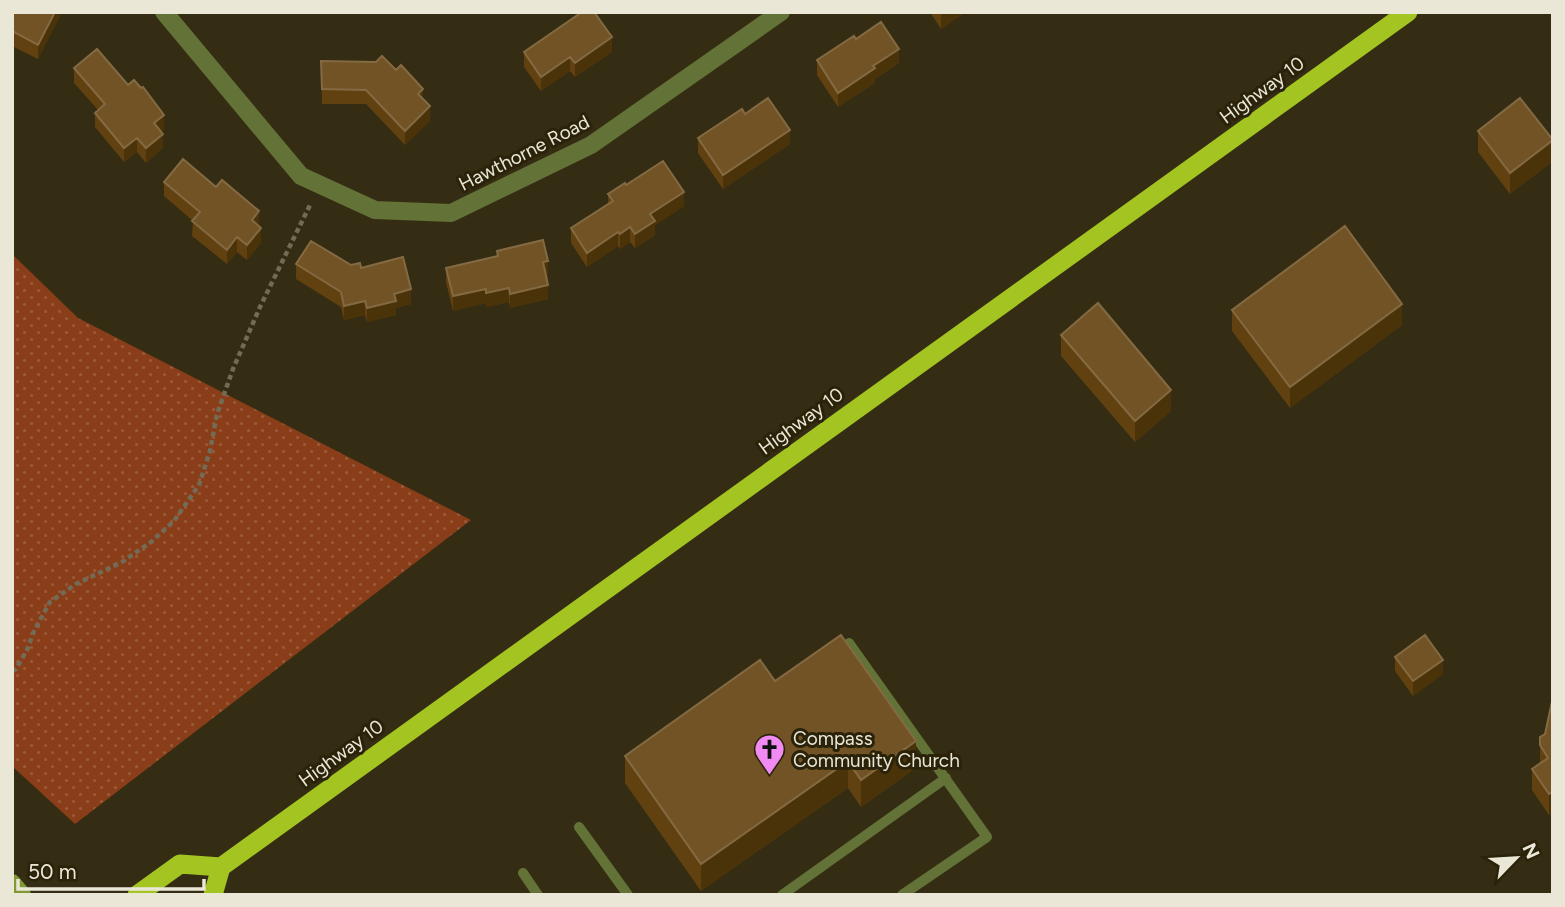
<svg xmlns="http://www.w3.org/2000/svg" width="1565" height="907" viewBox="0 0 1565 907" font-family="Figtree,sans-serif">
  <defs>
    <pattern id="grass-dots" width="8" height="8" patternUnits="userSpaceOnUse" patternTransform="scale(1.75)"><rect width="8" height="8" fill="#893d18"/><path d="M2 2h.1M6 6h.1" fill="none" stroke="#9a5939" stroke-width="1.8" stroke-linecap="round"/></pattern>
  </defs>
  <rect width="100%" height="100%" fill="#342d13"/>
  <path fill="url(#grass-dots)" d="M 12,254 L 78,318 L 471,520 L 75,824 L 12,766 Z"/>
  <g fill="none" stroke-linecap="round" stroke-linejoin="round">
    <path stroke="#726c56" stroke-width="4.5" stroke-dasharray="5 3.5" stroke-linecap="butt" d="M 12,671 L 16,669 L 27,650 L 34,631 L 50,602 L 76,584 L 122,562 L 151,542 L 174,521 L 199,485 L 210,451 L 217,414 L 233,369 L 260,307 L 311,203"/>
    <path stroke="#637237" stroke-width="10" d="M 849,643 L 987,837 L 902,895
      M 579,827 L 628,895
      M 523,873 L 538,895
      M 782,895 L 946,778"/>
    <path stroke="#637237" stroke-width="18" d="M 164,12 L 301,176 L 375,210 L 451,213 L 591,145 L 781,12"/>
    <path stroke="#829834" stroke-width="18" d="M 12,883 L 22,895"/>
    <path stroke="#a4c421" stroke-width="19" d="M 137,895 L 180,864 L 221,867
      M 213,895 L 221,867 L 1408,12"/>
  </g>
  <path fill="#624111" d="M 12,12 L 62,12 L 38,59 L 12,46 Z
    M 930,12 L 966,12 L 941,29 Z
    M 856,39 L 899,63 L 875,79 L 875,83 L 838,107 L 817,75 L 817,60 Z
    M 524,52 L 612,52 L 575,77 L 570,71 L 541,91 L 524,67 Z
    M 321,61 L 423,99 L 430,121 L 405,145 L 366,104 L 322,104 Z
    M 74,68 L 164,130 L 161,131 L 163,148 L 146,163 L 137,152 L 124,162 L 95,127 L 95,113 L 98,110 L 74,83 Z
    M 745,114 L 790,144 L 723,189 L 698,153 L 698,138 Z
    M 1478,131 L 1553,161 L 1510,194 L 1478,152 Z
    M 164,182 L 258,226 L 261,243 L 247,260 L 237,252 L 227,264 L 192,236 L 193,221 L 164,196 Z
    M 626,185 L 684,206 L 655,225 L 655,235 L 635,248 L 630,242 L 620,249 L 618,246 L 587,267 L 571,243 L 571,228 L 608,203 L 608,194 Z
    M 497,251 L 548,275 L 546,276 L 548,299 L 510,308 L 509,302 L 486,307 L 486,303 L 453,311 L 446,282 L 446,268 L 497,256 Z
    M 296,264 L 351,265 L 361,268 L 411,304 L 396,308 L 396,315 L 367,322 L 365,315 L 344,320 L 341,307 L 296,279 Z
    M 1232,310 L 1402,325 L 1290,408 L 1232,331 Z
    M 1061,335 L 1171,411 L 1135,442 L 1061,356 Z
    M 1395,657 L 1443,674 L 1413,696 L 1395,671 Z
    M 775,681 L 916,768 L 861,807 L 848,788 L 701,891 L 625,783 L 625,756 Z
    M 1553,697 L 1553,813 L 1549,815 L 1532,790 L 1532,769 L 1540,764 L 1540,737 L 1545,734 Z"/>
  <path fill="#4a3209" d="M 55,12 L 62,12 L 38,59 L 38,45 Z
    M 945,12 L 966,12 L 941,29 L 941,14 Z
    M 612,37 L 612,52 L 575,77 L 575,63 Z
    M 899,49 L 899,63 L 875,79 L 875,83 L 838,107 L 838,93 L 873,66 Z
    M 570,57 L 570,71 L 541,91 L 541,77 Z
    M 423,89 L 423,103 L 418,94 Z
    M 430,106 L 430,121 L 405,145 L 405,131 Z
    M 164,115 L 164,130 L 154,137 L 154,123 Z
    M 790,130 L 790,144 L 723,189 L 723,175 Z
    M 163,134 L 163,148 L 146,163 L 146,148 Z
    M 137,138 L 137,152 L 124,162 L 124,148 Z
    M 1553,140 L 1553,161 L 1510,194 L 1510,173 Z
    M 684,192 L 684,206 L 655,225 L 655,235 L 635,248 L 635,234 L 650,214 Z
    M 259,211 L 259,226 L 252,220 Z
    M 630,227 L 630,242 L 620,249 L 620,234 Z
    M 261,228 L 261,243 L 247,260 L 247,245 Z
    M 618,232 L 618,246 L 587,267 L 587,253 Z
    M 237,237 L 237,252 L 227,264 L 227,250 Z
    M 548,261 L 548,275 L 543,276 L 543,262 Z
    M 548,285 L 548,299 L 510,308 L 510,294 Z
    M 509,288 L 509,302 L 486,307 L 486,293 Z
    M 411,289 L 411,304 L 396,308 L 396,315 L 367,322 L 367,308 L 394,294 Z
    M 486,289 L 486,303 L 453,311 L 453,296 Z
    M 365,301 L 365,315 L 344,320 L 344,306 Z
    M 1402,304 L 1402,325 L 1290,408 L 1290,387 Z
    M 1171,390 L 1171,411 L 1135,442 L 1135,421 Z
    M 1443,660 L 1443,674 L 1413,696 L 1413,681 Z
    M 916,741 L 916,768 L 861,807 L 861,780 Z
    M 848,761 L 848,788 L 701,891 L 701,864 Z
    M 1553,792 L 1553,813 L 1549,815 L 1549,794 Z"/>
  <path fill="#715326" stroke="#846a42" stroke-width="2" d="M 12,12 L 55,12 L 38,45 L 12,31 Z
    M 582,12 L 594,12 L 612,37 L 575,63 L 570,57 L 541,77 L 524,52 Z
    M 881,22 L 899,49 L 873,66 L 875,68 L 838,93 L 817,60 L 854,36 L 856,39 Z
    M 97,49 L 128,85 L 134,80 L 141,88 L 143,87 L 164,115 L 154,123 L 163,134 L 146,148 L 137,138 L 124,148 L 95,113 L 105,104 L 74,68 Z
    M 382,56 L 396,70 L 401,65 L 423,89 L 418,94 L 430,106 L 405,131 L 366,90 L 322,89 L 321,61 L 376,62 Z
    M 768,98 L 790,130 L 723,175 L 698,138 L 742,109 L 745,114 Z
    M 1520,98 L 1553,140 L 1510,173 L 1478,131 Z
    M 183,159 L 216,187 L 222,180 L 259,211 L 252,220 L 261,228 L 247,245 L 237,237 L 227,250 L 192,221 L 200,212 L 164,182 Z
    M 663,161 L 684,192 L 650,214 L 655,221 L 635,234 L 630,227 L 620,234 L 618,232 L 587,253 L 571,228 L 613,201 L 608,194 L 625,183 L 626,185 Z
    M 1345,226 L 1402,304 L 1290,387 L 1232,310 Z
    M 543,240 L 548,261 L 543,262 L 548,285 L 510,294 L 509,288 L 486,293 L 486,289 L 453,296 L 446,268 L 498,256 L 497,251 Z
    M 311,241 L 351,265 L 360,263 L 361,268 L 403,257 L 411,289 L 394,294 L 396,301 L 367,308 L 365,301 L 344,306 L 341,292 L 296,264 Z
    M 1098,303 L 1171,390 L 1135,421 L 1061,335 Z
    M 841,635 L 916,741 L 861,780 L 848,761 L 701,864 L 625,756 L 760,660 L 775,681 Z
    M 1425,635 L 1443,660 L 1413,681 L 1395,657 Z
    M 1553,697 L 1553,792 L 1549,794 L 1532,769 L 1548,758 L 1540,745 L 1540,737 L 1545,734 Z"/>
  <defs>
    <symbol id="church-pin" viewBox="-11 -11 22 30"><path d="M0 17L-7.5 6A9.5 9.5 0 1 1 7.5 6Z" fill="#f28af3" stroke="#2a2309"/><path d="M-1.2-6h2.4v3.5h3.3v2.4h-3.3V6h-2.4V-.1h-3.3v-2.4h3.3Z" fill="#111"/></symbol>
  </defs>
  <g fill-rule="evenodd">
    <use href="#church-pin" x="752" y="732" width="35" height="47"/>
  </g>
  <g text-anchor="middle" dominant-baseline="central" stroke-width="6" stroke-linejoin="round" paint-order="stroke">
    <g font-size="19" fill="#eae7d7" stroke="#2a2309">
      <text transform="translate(1262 90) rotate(-36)">Highway 10</text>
      <text transform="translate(524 153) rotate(-27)">Hawthorne Road</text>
      <text transform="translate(801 421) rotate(-36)">Highway 10</text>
      <text transform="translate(341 753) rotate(-36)">Highway 10</text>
    </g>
    <g font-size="19" fill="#eae7d7" stroke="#2a2309" text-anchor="start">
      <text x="793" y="738">Compass<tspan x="793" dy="22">Community Church</tspan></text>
    </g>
  </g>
  <rect width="1565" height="907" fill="none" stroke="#eae7d7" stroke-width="28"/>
  <g transform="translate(1516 858) rotate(65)" stroke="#2a2309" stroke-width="5" paint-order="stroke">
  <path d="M0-5L12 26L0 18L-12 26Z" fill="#eae7d7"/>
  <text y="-10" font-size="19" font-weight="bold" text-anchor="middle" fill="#eae7d7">N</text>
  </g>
  <path d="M18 879v10h186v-10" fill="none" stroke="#eae7d7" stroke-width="3.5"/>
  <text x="28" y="879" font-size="21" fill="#eae7d7" stroke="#2a2309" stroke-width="5" paint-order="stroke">50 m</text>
</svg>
